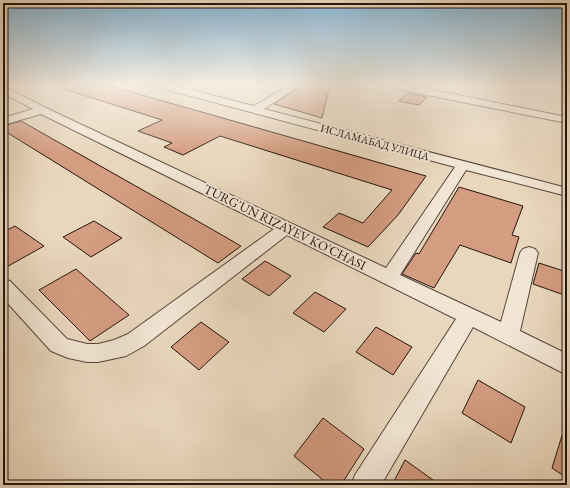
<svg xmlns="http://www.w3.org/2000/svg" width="570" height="488" viewBox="0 0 570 488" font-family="'EB Garamond',serif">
  <rect width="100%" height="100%" fill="#e9d7bd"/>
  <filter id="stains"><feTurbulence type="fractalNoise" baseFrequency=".005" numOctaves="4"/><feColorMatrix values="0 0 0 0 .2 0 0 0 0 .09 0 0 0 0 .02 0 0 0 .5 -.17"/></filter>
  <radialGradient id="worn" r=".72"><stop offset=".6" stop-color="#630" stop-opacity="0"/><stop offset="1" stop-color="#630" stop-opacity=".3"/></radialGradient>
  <path fill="#d49c81" stroke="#25150e" d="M 64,85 L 107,85 L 426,176 L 398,215 L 368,247 L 323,227 L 339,213 L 363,223 L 392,190 L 220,136 L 183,155 L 164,147 L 172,143 L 138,131 L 162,120 L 64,89 Z
    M 302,85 L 330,85 L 322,118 L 274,104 Z
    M 408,93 L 427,97 L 419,105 L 399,101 Z
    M 21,121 L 208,227 L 241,246 L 218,263 L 3,130 L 3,126 Z
    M 459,187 L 523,206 L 512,235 L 519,237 L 511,263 L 460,245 L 434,288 L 402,274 L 416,253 L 419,254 Z
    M 94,221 L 122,238 L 91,257 L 63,237 Z
    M 15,226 L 44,246 L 3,269 L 3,232 Z
    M 265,261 L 291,276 L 269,296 L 242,279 Z
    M 539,263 L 567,272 L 567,296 L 533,284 Z
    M 76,269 L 129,315 L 90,341 L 39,290 Z
    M 315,292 L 346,309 L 324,332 L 293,313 Z
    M 201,322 L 229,342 L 199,370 L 171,347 Z
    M 376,327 L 412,347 L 393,375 L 356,352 Z
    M 478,380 L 525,407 L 511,443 L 462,413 Z
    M 323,418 L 364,449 L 341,485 L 329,485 L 294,456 Z
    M 564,429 L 567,429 L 567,478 L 552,468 Z
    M 405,460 L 440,485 L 392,485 Z"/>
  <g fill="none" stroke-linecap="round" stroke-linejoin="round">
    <defs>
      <path id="minor" d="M 156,85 L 172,85 L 254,106 L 290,85 L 301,85 L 264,109 L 567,188 L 567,196 L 466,170 L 400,275 L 501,322 L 520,253 L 523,249 L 529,247 L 535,249 L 538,253 L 520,331 L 567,354 L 567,375 L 473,327 L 381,485 L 351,485 L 355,475 L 456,319 L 287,235 L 144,346 L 126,356 L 98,362 L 87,362 L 68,358 L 51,351 L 3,298 L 3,279 L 10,281 L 67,339 L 87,344 L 98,344 L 114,340 L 128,334 L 274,229 L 41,114 L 3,125 L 3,118 L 33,109 L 3,93 L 3,86 L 46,108 L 386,268 L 455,167 L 157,87 Z
        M 388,85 L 408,85 L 567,117 L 567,123 L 392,88 Z"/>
    </defs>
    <use href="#minor" stroke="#56463a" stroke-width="2"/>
    <use href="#minor" fill="#f1e5d4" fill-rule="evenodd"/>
  </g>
  <linearGradient id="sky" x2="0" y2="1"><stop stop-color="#89b6d5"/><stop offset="0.55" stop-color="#f5ede1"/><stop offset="1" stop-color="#f5ede1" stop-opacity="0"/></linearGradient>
  <rect width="570" height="154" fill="url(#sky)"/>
  <g text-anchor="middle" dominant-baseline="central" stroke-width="4" stroke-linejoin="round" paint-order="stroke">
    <g font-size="11" fill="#25150e" stroke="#f1e5d4">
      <text transform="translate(375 142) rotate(15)">ИСЛАМАБАД УЛИЦА</text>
    </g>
    <g font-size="13" fill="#25150e" stroke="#f1e5d4">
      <text transform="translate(285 227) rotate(26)">TURG'UN RIZAYEV KO'CHASI</text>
    </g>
  </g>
  <rect width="570" height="488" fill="none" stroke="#e9d7bd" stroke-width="16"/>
  <rect x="4" y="4" width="562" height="480" fill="none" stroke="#25150e" stroke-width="2"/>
  <rect x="8" y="8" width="554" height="472" fill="none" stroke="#25150e"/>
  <rect width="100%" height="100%" filter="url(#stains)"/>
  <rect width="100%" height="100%" fill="url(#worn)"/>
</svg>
